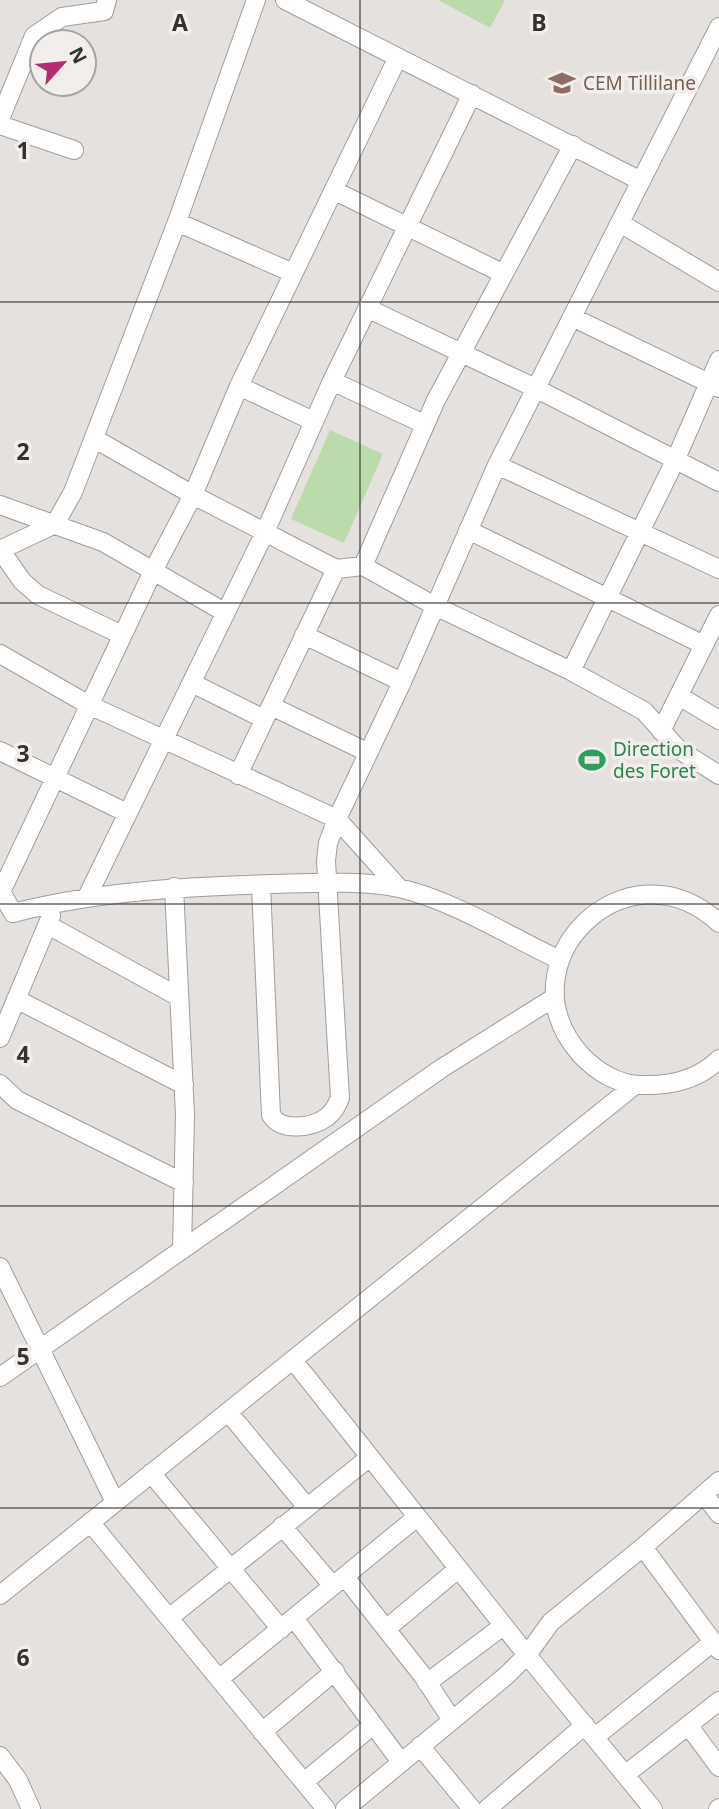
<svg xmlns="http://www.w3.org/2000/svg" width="719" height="1809" viewBox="0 0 719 1809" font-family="'Noto Sans',sans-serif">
  <rect width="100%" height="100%" fill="#e5e1de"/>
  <path fill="#bcdbac" d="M 438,0 L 505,0 L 490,28 Z
    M 330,430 L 383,454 L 344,543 L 291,519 Z"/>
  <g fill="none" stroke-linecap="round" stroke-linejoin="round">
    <defs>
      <path id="minor" d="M 285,0 L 639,180
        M 0,119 L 34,36 L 62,17 L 104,11 L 107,0
        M 0,125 L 74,150
        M 335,191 L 502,273
        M 177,222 L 293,273
        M 620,223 L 719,282
        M 367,308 L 535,388 L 719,482
        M 574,318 L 719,388
        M 332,381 L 424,424
        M 239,386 L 313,421
        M 95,439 L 193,495 L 336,569 L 363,566 L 435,606 L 571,671 L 644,711 L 678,749 L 719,775
        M 497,465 L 719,569
        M 0,505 L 103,542 L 226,613
        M 468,530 L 704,645
        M 0,549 L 22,581 L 38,595 L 122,635
        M 0,550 L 55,524 L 73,492 L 177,222 L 256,0
        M 363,566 L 436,400 L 573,145
        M 304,635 L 402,682
        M 0,654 L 89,705 L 337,819 L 399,888
        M 571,671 L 675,461 L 719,360
        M 192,683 L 264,719
        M 679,696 L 719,720
        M 271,706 L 367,752
        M 661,731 L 719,615
        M 0,751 L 127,813
        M 238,775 L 336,569
        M 261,885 L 271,1115 C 281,1132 312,1128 327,1117 C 334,1112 337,1105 340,1098 L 326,861 L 328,843 L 337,819 L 402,682 L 497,465 L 719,27
        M 174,887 L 185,1115 L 182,1250
        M 0,890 L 13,913 C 98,891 184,887 272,884 C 310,883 362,880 399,888 C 455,901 508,936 560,960
        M 1,892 L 153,571 L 193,495 L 239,386 L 397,59
        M 87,897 L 265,532 L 332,381 L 472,94
        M 719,923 C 627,837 499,964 581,1055 C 596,1071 618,1085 641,1085 C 670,1086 698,1080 719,1059
        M 48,925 L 179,997
        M 16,999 L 184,1085
        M 0,1038 L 51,916
        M 0,1084 L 17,1100 L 184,1183
        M 0,1267 L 115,1502
        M 293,1360 L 527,1655 L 507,1675 L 345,1809
        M 0,1377 L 442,1068 L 555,997
        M 228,1412 L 307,1507
        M 151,1473 L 281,1629
        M 719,1481 L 704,1494 L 719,1514
        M 704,1494 L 643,1547 L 719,1650
        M 90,1522 L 326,1809
        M 282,1526 L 333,1586
        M 643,1547 L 551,1622 L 527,1655 L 653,1809
        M 345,1577 L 423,1676 L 452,1720
        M 0,1595 L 635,1085
        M 169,1618 L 370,1457
        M 294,1618 L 401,1762
        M 386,1629 L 458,1569
        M 219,1679 L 417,1517
        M 427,1683 L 503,1626
        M 688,1725 L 719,1767
        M 262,1732 L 335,1671
        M 595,1737 L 713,1642
        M 420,1746 L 472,1809
        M 0,1756 L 18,1780 L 31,1809
        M 626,1774 L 719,1701
        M 304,1782 L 373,1725
        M 487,1809 L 585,1725
        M 718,1809 L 719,1808"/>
    </defs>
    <use href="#minor" stroke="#a19d9a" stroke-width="20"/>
    <use href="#minor" stroke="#fff" stroke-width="18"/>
  </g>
  <path fill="none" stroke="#333231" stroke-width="2" stroke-opacity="0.55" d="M 360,0 L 360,1809M 0,302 L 719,302M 0,603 L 719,603M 0,904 L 719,904M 0,1206 L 719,1206M 0,1508 L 719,1508"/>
  <defs>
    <symbol id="school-bare" viewBox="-9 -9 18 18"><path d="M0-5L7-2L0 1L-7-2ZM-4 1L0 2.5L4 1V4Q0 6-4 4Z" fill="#8d6e63" stroke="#f2eeeb" stroke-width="2.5" paint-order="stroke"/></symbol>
    <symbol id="stadium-bare" viewBox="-9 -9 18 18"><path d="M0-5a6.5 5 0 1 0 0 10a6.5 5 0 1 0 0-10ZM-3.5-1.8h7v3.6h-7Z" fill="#2e9e5b" stroke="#f2eeeb" stroke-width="2.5" paint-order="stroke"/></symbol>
  </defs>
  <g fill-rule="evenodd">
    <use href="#school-bare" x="543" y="64" width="38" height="38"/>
    <use href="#stadium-bare" x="573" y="741" width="38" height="38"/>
  </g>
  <g text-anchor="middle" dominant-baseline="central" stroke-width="7" stroke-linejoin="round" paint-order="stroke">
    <g font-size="19" fill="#785e54" stroke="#f2eeeb" text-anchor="start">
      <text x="583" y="83">CEM Tillilane</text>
    </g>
    <g font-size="19" fill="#27864d" stroke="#f2eeeb" text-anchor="start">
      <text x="613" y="749">Direction<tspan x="613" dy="22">des Foret</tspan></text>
    </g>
  </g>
  <g font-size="23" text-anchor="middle" font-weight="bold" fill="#333231" stroke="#f2eeeb" stroke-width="7" stroke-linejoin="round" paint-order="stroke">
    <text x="180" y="31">A</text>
    <text x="539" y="31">B</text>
    <text x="23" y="159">1</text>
    <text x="23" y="460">2</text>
    <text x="23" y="762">3</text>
    <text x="23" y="1063">4</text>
    <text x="23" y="1365">5</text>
    <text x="23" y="1666">6</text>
  </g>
  <g transform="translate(63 63) rotate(63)"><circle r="33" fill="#f2eeeb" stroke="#a6a3a1" stroke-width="2"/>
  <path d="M0-5L12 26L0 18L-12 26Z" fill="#b32d73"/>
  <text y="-10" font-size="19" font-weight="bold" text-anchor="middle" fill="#333231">N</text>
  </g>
</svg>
